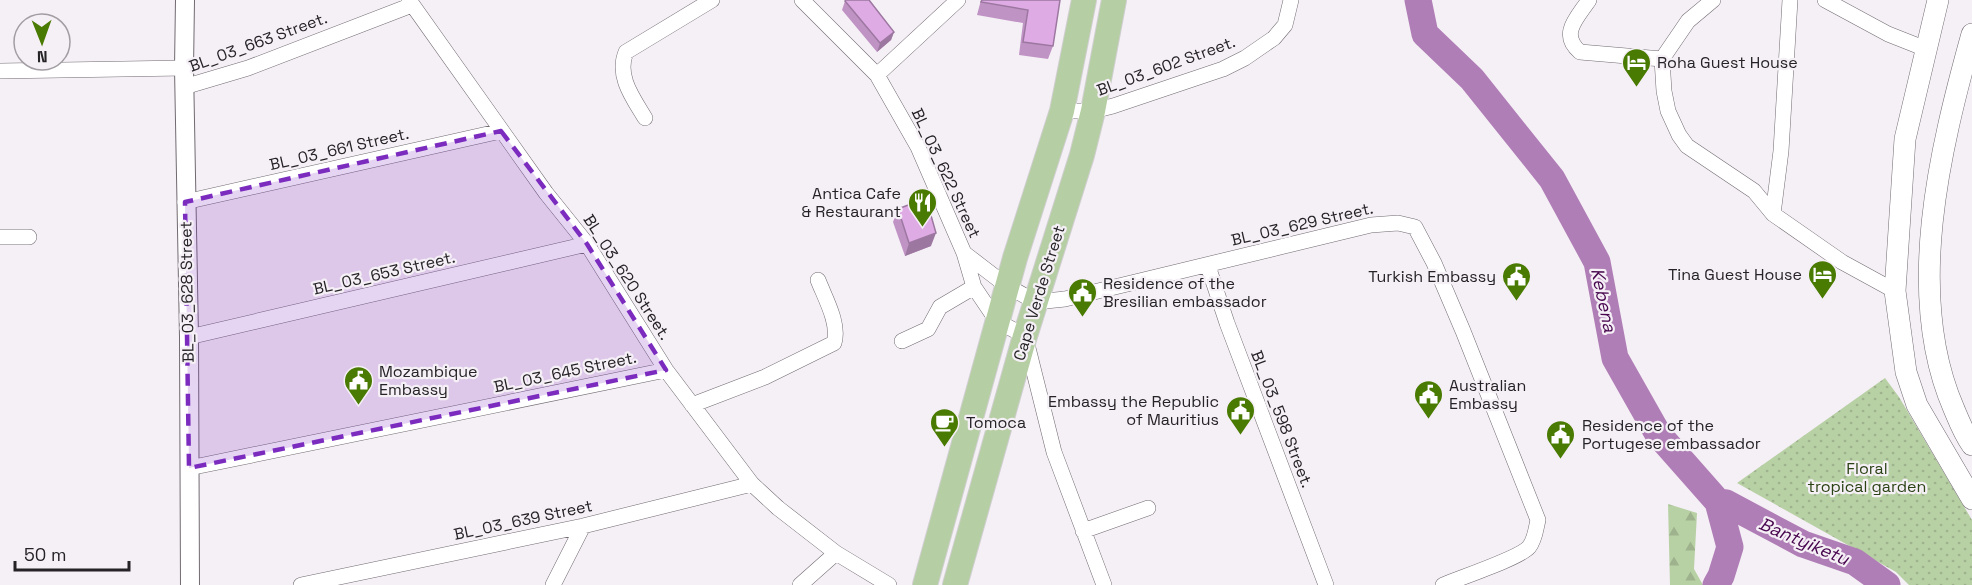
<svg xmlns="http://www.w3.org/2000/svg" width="1972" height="585" viewBox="0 0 1972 585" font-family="'Space Grotesk',sans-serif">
  <defs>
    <pattern id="forest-firs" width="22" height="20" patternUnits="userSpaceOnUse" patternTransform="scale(1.5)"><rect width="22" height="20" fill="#b8d1a4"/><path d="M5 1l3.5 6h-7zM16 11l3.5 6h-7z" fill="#9eb38d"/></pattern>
    <pattern id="garden-dots" width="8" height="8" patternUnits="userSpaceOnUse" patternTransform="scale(1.5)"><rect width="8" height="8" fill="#b8d1a4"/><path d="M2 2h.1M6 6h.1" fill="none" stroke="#9eb38d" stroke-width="1.8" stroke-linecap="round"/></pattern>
  </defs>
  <rect width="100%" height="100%" fill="#f5eff6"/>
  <path fill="url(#forest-firs)" d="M 1668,504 L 1697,513 L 1694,569 L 1703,585 L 1670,585 Z"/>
  <path fill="url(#garden-dots)" d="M 1885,378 L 1899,397 L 1972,520 L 1972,585 L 1909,585 L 1896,572 L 1737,483 Z"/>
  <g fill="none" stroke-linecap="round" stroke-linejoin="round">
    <path stroke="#b07eb6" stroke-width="27" d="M 1418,0 L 1425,34 L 1472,79 L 1552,179 L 1597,262 L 1615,358 L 1658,434 L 1718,502 L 1730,547 L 1721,576 L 1716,585
      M 1718,502 L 1726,503 L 1803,544 L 1855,562 L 1887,585"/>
    <defs>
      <path id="minor" d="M 409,0 L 546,193 L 587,244 L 666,370 L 752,484 L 778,508 L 836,553 L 889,585
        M 802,0 L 877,75 L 918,147 L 964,253 L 974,287 L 997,321 L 1025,336 L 1054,452 L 1104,585
        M 1589,0 C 1577,18 1559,34 1580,52 L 1662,59
        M 1713,0 L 1688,21 L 1662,59 L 1664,91 L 1668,111 L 1679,135 L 1687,146 L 1754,191 L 1773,214 L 1842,262 L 1895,291
        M 1825,0 L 1888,34 L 1926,49
        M 0,71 L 184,68
        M 877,75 L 958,0
        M 184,87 L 248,68 L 412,5
        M 1062,111 L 1093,111 L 1113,106 L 1223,69 L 1245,58 L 1274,38 L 1285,25 L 1291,0
        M 645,118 C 633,98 616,76 626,52 L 712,0
        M 185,202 L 501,131
        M 1773,214 L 1781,151 L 1790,0
        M 0,237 L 29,237
        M 964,253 L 1007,286 L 1036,302 L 1065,299 L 1371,225 L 1398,223 L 1415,227 L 1434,263 L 1463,331 L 1538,520 C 1536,528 1535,540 1529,547 C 1520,558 1459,578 1443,585
        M 1208,266 L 1227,323 L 1326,585
        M 189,337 L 587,244
        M 902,341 L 928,329 L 940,307 L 974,287
        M 692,405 L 765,377 L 834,343 C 840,324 825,298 818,280
        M 189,468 L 666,370
        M 1083,531 L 1148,508
        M 301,585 L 583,526 L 752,484
        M 553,585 L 583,526
        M 800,585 L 836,553"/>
      <path id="tertiary" d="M 185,0 L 184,68 L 189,337 L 190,585"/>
      <path id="secondary" d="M 1938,0 L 1905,139 L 1895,291 L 1906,372 L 1917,405 L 1972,499
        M 1972,34 C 1940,149 1904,295 1954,409 C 1959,421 1964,434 1972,445"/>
      <path id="primary" d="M 925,585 L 1015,258 L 1062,111 L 1084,0
        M 955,585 L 1025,336 L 1082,155 L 1093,111 L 1114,0"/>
    </defs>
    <use href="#minor" stroke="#716b71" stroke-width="16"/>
    <use href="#tertiary" stroke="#716b71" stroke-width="20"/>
    <use href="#secondary" stroke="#716b71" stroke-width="22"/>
    <use href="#primary" stroke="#cfcfcf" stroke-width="26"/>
    <use href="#minor" stroke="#fff" stroke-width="15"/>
    <use href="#tertiary" stroke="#fff" stroke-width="18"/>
    <use href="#secondary" stroke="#fff" stroke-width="21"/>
    <use href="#primary" stroke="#b6cea3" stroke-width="24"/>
  </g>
  <path fill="#c093c5" d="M 981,0 L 1060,0 L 1053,46 L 1048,59 L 1019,55 L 1023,23 L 977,15 Z
    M 845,1 L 894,32 L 891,40 L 877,52 L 842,10 Z
    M 898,209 L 931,246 L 905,256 L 893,222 Z"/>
  <path fill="#9c78a0" d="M 894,32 L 891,40 L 877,52 L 880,43 Z
    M 936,233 L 931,246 L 905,256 L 909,243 Z"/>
  <path fill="#dfabe5" stroke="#9c78a0" stroke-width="1.5" d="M 846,0 L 869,0 L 894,32 L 880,43 L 845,1 Z
    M 982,0 L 1060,0 L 1053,46 L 1023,42 L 1028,10 L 981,2 Z
    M 926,198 L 936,233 L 909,243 L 898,209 Z"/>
  <path fill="#7b2cbf" fill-opacity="0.2" stroke="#7b2cbf" stroke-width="4.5" stroke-dasharray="12 8" stroke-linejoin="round" d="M 501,131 L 587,244 L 666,370 L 189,468 L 185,202 Z"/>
  <defs>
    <symbol id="hotel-pin" viewBox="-11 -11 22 30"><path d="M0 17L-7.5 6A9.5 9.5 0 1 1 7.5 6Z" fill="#497a01" stroke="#f5eff6"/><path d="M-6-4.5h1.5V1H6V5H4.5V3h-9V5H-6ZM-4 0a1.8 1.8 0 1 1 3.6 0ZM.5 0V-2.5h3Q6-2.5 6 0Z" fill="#fff"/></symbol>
    <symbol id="restaurant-pin" viewBox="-11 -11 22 30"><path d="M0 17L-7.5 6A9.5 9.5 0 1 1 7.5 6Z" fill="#497a01" stroke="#f5eff6"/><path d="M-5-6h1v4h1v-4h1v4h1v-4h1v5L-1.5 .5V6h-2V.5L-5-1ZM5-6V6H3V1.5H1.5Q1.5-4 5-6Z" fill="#fff"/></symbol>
    <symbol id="civic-pin" viewBox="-11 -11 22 30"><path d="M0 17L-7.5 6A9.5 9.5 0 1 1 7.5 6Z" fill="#497a01" stroke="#f5eff6"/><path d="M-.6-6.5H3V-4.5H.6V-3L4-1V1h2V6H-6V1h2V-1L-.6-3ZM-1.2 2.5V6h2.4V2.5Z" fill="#fff"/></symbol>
    <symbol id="cafe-pin" viewBox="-11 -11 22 30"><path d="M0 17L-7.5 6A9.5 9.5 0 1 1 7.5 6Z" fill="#497a01" stroke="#f5eff6"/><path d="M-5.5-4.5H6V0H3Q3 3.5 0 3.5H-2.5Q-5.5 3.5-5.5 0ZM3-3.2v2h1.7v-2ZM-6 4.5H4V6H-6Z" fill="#fff"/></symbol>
  </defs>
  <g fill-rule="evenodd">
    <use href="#hotel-pin" x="1620" y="46" width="33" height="45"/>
    <use href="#restaurant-pin" x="906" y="186" width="33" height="45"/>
    <use href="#hotel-pin" x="1806" y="258" width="33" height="45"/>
    <use href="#civic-pin" x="1500" y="260" width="33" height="45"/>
    <use href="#civic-pin" x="1066" y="276" width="33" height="45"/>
    <use href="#civic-pin" x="342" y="364" width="33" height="45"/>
    <use href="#civic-pin" x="1412" y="378" width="33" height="45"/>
    <use href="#civic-pin" x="1224" y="394" width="33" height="45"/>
    <use href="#cafe-pin" x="928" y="406" width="33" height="45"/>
    <use href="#civic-pin" x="1544" y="418" width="33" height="45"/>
  </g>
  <g text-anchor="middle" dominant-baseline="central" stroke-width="4.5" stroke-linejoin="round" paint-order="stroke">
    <g font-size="16" fill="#252326" stroke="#f5eff6">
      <text transform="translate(258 42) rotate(-20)">BL_03_663 Street.</text>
      <text transform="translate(1166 66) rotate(-20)">BL_03_602 Street.</text>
      <text transform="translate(339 149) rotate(-13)">BL_03_661 Street.</text>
      <text transform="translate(946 173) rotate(65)">BL_03_622 Street</text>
      <text transform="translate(1302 224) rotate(-13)">BL_03_629 Street.</text>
      <text transform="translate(384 273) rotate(-13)">BL_03_653 Street.</text>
      <text transform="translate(627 277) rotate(57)">BL_03_620 Street.</text>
      <text transform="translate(187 292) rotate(-91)">BL_03_628 Street</text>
      <text transform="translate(1039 293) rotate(-73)">Cape Verde Street</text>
      <text transform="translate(565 372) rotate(-12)">BL_03_645 Street.</text>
      <text transform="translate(1282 419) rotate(69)">BL_03_598 Street.</text>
      <text transform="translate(523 520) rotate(-12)">BL_03_639 Street</text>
    </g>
    <g font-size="16" fill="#252326" stroke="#f5eff6" text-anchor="start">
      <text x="1657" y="62">Roha Guest House</text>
      <text x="901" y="193" text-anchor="end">Antica Cafe<tspan x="901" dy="18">&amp; Restaurant</tspan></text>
      <text x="1802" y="274" text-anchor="end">Tina Guest House</text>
      <text x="1496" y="276" text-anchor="end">Turkish Embassy</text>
      <text x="1103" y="283">Residence of the<tspan x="1103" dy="18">Bresilian embassador</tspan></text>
      <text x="379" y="371">Mozambique<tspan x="379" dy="18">Embassy</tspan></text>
      <text x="1449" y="385">Australian<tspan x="1449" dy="18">Embassy</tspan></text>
      <text x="1219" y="401" text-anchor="end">Embassy the Republic<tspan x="1219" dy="18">of Mauritius</tspan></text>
      <text x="966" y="422">Tomoca</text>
      <text x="1582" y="425">Residence of the<tspan x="1582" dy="18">Portugese embassador</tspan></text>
    </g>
    <g font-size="16" fill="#2b4214" stroke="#f5eff6">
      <text x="1867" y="468">Floral<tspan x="1867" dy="18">tropical garden</tspan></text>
    </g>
    <g font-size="18" font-style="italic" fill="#47064e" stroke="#f5eff6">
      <text transform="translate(1604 300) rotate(78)">Kebena</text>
      <text transform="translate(1804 541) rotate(23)">Bantyiketu</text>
    </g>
  </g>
  <g transform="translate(42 42) rotate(179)"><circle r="28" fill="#f5eff6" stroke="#a29da3" stroke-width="1.5"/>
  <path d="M0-4.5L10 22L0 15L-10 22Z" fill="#497a01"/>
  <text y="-9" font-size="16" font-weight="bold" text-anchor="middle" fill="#252326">N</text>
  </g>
  <path d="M15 561v9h114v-9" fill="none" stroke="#252326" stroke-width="3"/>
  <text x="24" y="561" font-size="18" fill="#252326" stroke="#f5eff6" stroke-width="4.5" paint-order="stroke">50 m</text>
</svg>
